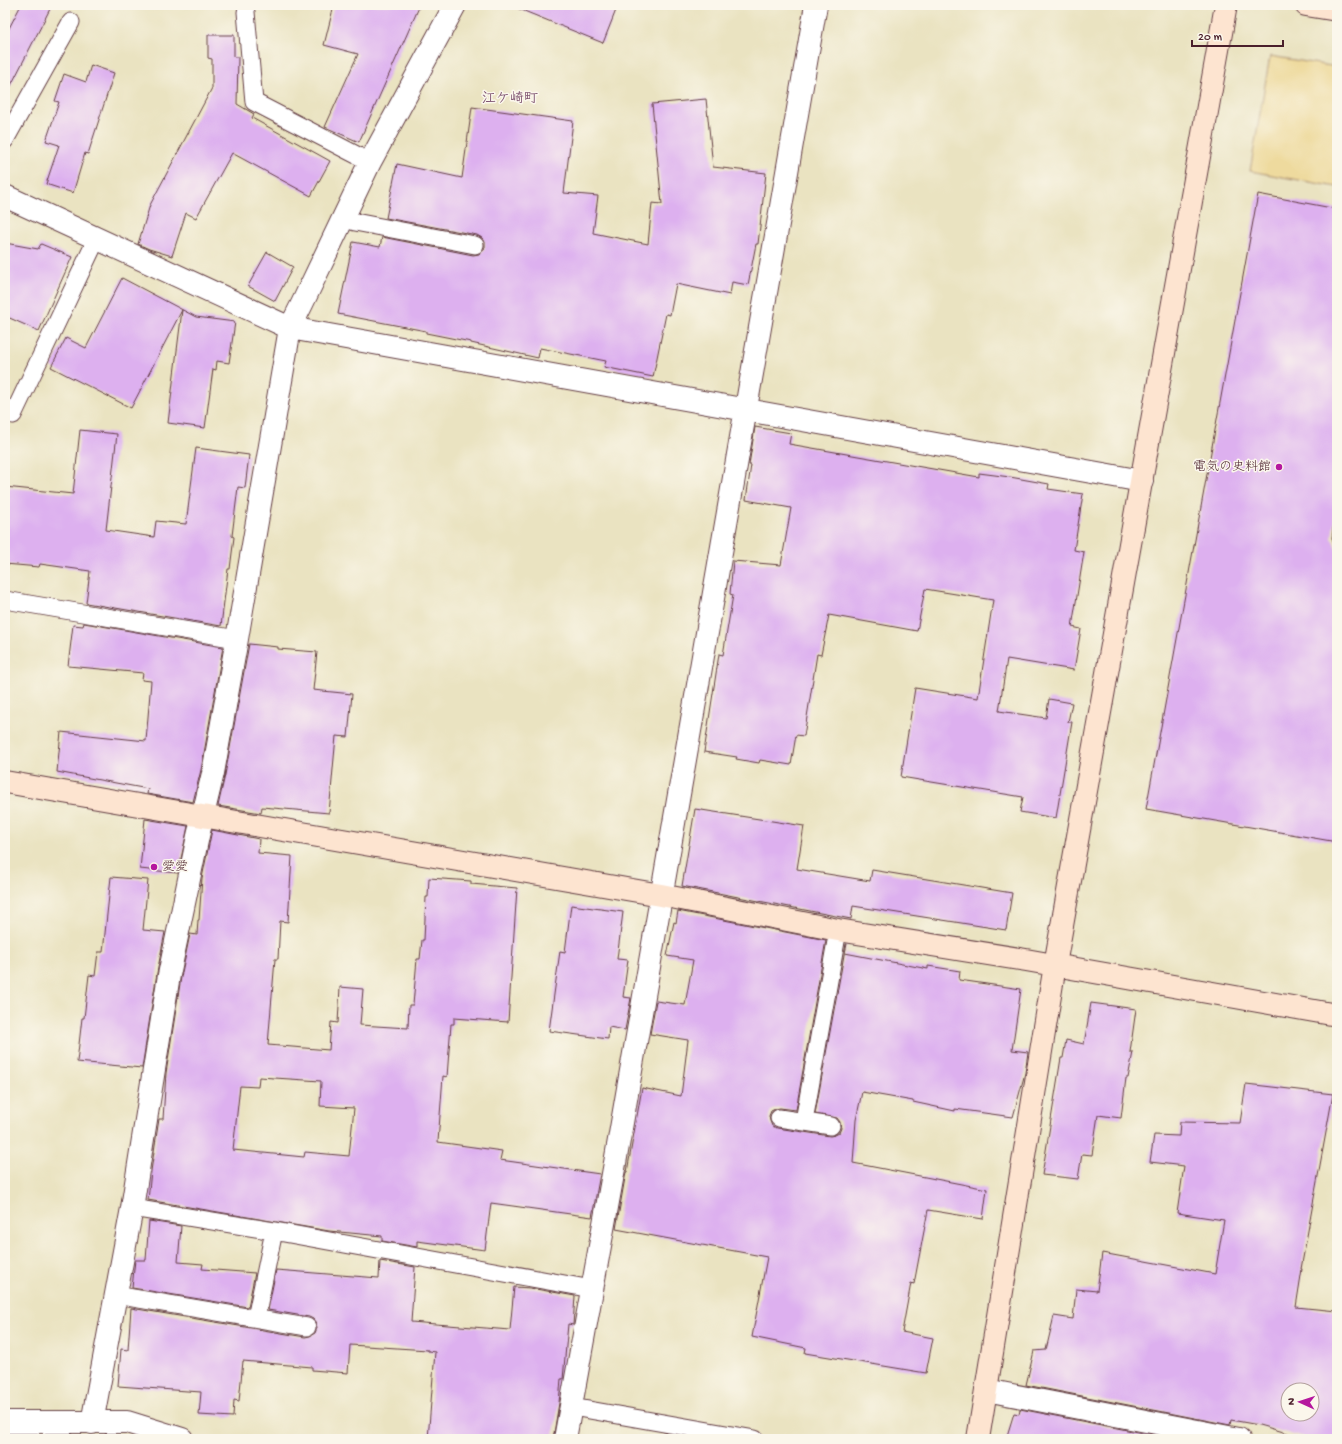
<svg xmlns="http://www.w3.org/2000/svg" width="1342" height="1444" viewBox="0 0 1342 1444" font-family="'Gochi Hand','Klee One',sans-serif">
  <rect width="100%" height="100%" fill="#fbf7ec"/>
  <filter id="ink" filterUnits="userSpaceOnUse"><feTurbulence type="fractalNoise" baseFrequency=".025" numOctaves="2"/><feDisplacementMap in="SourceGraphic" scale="8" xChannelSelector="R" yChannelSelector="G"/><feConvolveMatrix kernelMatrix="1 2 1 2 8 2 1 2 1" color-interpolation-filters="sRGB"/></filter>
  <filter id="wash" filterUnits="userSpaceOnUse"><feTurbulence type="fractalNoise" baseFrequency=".012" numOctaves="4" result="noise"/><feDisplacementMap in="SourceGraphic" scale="16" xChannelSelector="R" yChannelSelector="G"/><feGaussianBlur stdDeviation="0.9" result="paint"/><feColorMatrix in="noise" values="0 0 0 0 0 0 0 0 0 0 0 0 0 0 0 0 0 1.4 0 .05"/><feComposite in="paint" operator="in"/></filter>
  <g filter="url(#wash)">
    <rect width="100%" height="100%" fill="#eae3c1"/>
    <path fill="#eeda9e" stroke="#9c7c64" d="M 1270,56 L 1337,67 L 1337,187 L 1250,171 Z"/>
    <g id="blocks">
      <path fill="#ddb0ef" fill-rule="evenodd" d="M 21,5 L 52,5 L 5,97 L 5,36 Z
        M 334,5 L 420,5 L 359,142 L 325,127 L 358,54 L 324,45 Z
        M 512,5 L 618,5 L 603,43 L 512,6 Z
        M 208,35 L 234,35 L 234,57 L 238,57 L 237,104 L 254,114 L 252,118 L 330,161 L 311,196 L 232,153 L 196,218 L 186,213 L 172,256 L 149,249 L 138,244 L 150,205 L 212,88 L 212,59 L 208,58 Z
        M 91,65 L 114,73 L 88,154 L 85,153 L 73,193 L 46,184 L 59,145 L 46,141 L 59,102 L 55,101 L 64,74 L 86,82 Z
        M 706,99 L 713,167 L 766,173 L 758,244 L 756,244 L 748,285 L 732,282 L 730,295 L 676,284 L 670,315 L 666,314 L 653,377 L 604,367 L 606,361 L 540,348 L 538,358 L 471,343 L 471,342 L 426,333 L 426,331 L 338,314 L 353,242 L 380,247 L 382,237 L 473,255 L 479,254 L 483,251 L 485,247 L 485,242 L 482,238 L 477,235 L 386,218 L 397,164 L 462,178 L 472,107 L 573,121 L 564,193 L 598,196 L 593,233 L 648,244 L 652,203 L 662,204 L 652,104 Z
        M 1258,194 L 1337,209 L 1337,497 L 1332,538 L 1337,551 L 1337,842 L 1146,809 Z
        M 5,243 L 38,249 L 41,244 L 72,257 L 39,331 L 5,316 Z
        M 267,252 L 293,267 L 275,301 L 248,286 Z
        M 122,278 L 196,317 L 235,322 L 229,363 L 217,361 L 216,370 L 213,369 L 205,428 L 168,423 L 182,310 L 131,408 L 51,367 L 66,338 L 86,348 Z
        M 755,427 L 791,433 L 789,444 L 979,477 L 979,473 L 1010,477 L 1049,484 L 1048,489 L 1083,494 L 1074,550 L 1084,552 L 1072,627 L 1081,629 L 1074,670 L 1007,659 L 999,711 L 1046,718 L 1049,699 L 1072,703 L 1068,722 L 1072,722 L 1056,818 L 1020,812 L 1023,797 L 901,777 L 915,688 L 978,698 L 993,600 L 925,589 L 917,631 L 829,615 L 821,655 L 817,654 L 804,736 L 796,735 L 791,765 L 760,760 L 759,763 L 736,759 L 737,757 L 704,752 L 719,654 L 723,655 L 733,595 L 730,594 L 733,561 L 781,565 L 791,508 L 746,500 L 751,465 L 749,465 Z
        M 80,430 L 117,434 L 106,530 L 154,537 L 156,521 L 186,524 L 196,448 L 249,455 L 245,488 L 238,487 L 232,536 L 234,537 L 230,569 L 228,569 L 221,626 L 86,603 L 90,571 L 40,564 L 39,567 L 5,564 L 5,487 L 73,494 Z
        M 84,623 L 223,647 L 201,770 L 193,802 L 147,794 L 148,789 L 57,772 L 61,732 L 146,741 L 151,681 L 142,680 L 143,673 L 68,666 L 73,625 L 83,626 Z
        M 249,644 L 278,647 L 278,649 L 317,652 L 313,690 L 352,694 L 348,737 L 336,736 L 329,813 L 262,807 L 261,813 L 218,806 L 225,775 Z
        M 695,809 L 804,826 L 797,869 L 870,881 L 872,870 L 1012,893 L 1006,930 L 853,906 L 851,919 L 682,886 Z
        M 145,819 L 188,826 L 178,873 L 140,869 Z
        M 212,830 L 259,839 L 258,853 L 292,856 L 288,922 L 280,921 L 278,959 L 275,959 L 268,1045 L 329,1050 L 331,1022 L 338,1023 L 340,987 L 363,989 L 360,1025 L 408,1028 L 409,1005 L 413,1005 L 417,959 L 420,959 L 422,940 L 424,940 L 426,897 L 428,897 L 429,878 L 471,881 L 471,884 L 517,888 L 508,1022 L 454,1018 L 454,1024 L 451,1024 L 447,1077 L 443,1076 L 438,1142 L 502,1151 L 500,1160 L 600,1174 L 592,1217 L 491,1203 L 485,1250 L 417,1241 L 417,1247 L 382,1241 L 382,1236 L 329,1231 L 148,1200 L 151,1171 L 159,1119 L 163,1119 L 166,1073 L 181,977 L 190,934 L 197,935 L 198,920 L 199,920 L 202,878 ZM 259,1077 L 321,1081 L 320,1106 L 354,1108 L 349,1156 L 305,1152 L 304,1157 L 233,1150 L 240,1086 L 258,1087 Z
        M 111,877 L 148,880 L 143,930 L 165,932 L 157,973 L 142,1068 L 77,1062 L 82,1018 L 84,1018 L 89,975 L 95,976 L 98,952 L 103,952 Z
        M 571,905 L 623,912 L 617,959 L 628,960 L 623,997 L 631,998 L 625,1030 L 609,1027 L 608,1039 L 549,1031 L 560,951 L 565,952 Z
        M 678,911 L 826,940 L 796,1110 L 780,1108 L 775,1109 L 771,1111 L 769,1116 L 770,1121 L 772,1126 L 777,1128 L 830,1136 L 835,1135 L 839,1133 L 841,1128 L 840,1122 L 837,1118 L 815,1114 L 846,944 L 847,944 L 845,953 L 928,969 L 928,966 L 960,971 L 959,980 L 1021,989 L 1012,1050 L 1028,1052 L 1025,1073 L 1013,1117 L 955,1109 L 955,1111 L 913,1102 L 913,1101 L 862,1092 L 856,1120 L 853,1163 L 987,1189 L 983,1219 L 928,1210 L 914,1284 L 911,1283 L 902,1332 L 933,1338 L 926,1373 L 805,1353 L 806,1348 L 752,1337 L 767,1257 L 616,1229 L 626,1172 L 627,1172 L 642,1088 L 681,1096 L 688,1040 L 650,1034 L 656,1001 L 685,1005 L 693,960 L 667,956 L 674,922 L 676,923 Z
        M 1091,1003 L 1136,1009 L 1130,1052 L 1133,1052 L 1128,1078 L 1126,1078 L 1121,1118 L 1098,1115 L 1092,1155 L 1082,1154 L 1078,1179 L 1042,1175 L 1061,1058 L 1063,1058 L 1066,1040 L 1084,1044 Z
        M 1246,1084 L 1333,1094 L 1301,1269 L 1302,1269 L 1296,1307 L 1337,1311 L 1337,1439 L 1308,1439 L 1259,1425 L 1231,1420 L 1230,1425 L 1026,1385 L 1034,1351 L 1046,1350 L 1054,1316 L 1073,1319 L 1076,1289 L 1097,1291 L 1102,1253 L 1215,1274 L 1224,1220 L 1177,1213 L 1184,1166 L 1150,1162 L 1154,1135 L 1179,1136 L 1180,1122 L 1240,1123 ZM 1288,1390 L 1312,1390 L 1312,1414 L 1288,1414 Z
        M 149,1221 L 181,1226 L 178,1262 L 203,1264 L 202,1269 L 255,1273 L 248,1307 L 132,1288 L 135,1260 L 146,1260 Z
        M 380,1261 L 415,1267 L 411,1322 L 510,1330 L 514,1287 L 530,1288 L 575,1296 L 573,1325 L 568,1324 L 563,1379 L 561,1379 L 559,1403 L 553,1439 L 428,1439 L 435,1352 L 428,1351 L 428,1350 L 350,1345 L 348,1373 L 312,1370 L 312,1367 L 243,1361 L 239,1401 L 234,1400 L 233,1417 L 199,1415 L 201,1392 L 118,1386 L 121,1349 L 128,1350 L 131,1308 L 305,1337 L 310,1336 L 315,1333 L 317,1328 L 316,1323 L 313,1319 L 309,1317 L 268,1310 L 276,1270 L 379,1278 Z
        M 1020,1409 L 1173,1439 L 1006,1439 L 1014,1413 L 1019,1414 Z"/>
    </g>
  </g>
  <g filter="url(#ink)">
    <use href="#blocks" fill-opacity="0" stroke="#623c42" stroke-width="1"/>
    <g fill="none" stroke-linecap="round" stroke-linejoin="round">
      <defs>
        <path id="lane" d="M 246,12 L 254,102 L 370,162
          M 5,140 L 71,22
          M 343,218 L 355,222 L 475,245
          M 5,410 L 13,415 L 97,238
          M 5,600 L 237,639
          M 779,1118 L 831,1126
          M 804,1121 L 838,930
          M 132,1208 L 274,1231 L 592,1289
          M 115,1295 L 307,1327
          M 256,1318 L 274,1231
          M 572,1407 L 755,1439"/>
        <path id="street" d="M 5,196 L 290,328 L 1142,481
          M 986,1390 L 1239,1439
          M 5,1422 L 127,1422 L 182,1439
          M 92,1423 L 132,1208 L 169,975 L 198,836 L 213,773 L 237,639 L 290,328 L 302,304 L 370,162 L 455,5
          M 565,1439 L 615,1163 L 816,5"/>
        <path id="secondary" d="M 1306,5 L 1337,10
          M 5,782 L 661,895 L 838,930 L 1026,960 L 1337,1015
          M 978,1439 L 1055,965 L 1226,5"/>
      </defs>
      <use href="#lane" stroke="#623c42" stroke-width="19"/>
      <use href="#street" stroke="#623c42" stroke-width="24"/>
      <use href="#secondary" stroke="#623c42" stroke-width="24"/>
      <use href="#lane" stroke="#fff" stroke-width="17"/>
      <use href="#street" stroke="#fff" stroke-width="22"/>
      <use href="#secondary" stroke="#fde4d0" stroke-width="22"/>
    </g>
  </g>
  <g fill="#b5179e" stroke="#fbf7ec" stroke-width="1.5">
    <circle cx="1279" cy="467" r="4"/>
    <circle cx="154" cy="867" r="4"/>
  </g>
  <g text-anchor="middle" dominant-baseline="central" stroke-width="3" stroke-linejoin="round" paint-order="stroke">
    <g font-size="13" fill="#4a1f2b" stroke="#fbf7ec" text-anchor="end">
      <text x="1271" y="467">電気の史料館</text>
      <text x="162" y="867" text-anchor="start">愛愛</text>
    </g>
    <g font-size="14" font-weight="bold" fill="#7d5270" stroke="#fbf7ec">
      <text x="510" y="99">江ケ崎町</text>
    </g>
  </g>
  <rect width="1342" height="1444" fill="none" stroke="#fbf7ec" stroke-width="20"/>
  <g transform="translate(1300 1402) rotate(273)"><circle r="19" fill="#fbf7ec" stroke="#b4a19f"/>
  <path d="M0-3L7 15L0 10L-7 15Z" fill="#b5179e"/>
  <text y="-6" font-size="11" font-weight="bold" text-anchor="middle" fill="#4a1f2b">N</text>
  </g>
  <path d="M1192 40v6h91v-6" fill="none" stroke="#4a1f2b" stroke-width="2"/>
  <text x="1198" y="40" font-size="12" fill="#4a1f2b" stroke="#fbf7ec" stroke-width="3" paint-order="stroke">20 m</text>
</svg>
